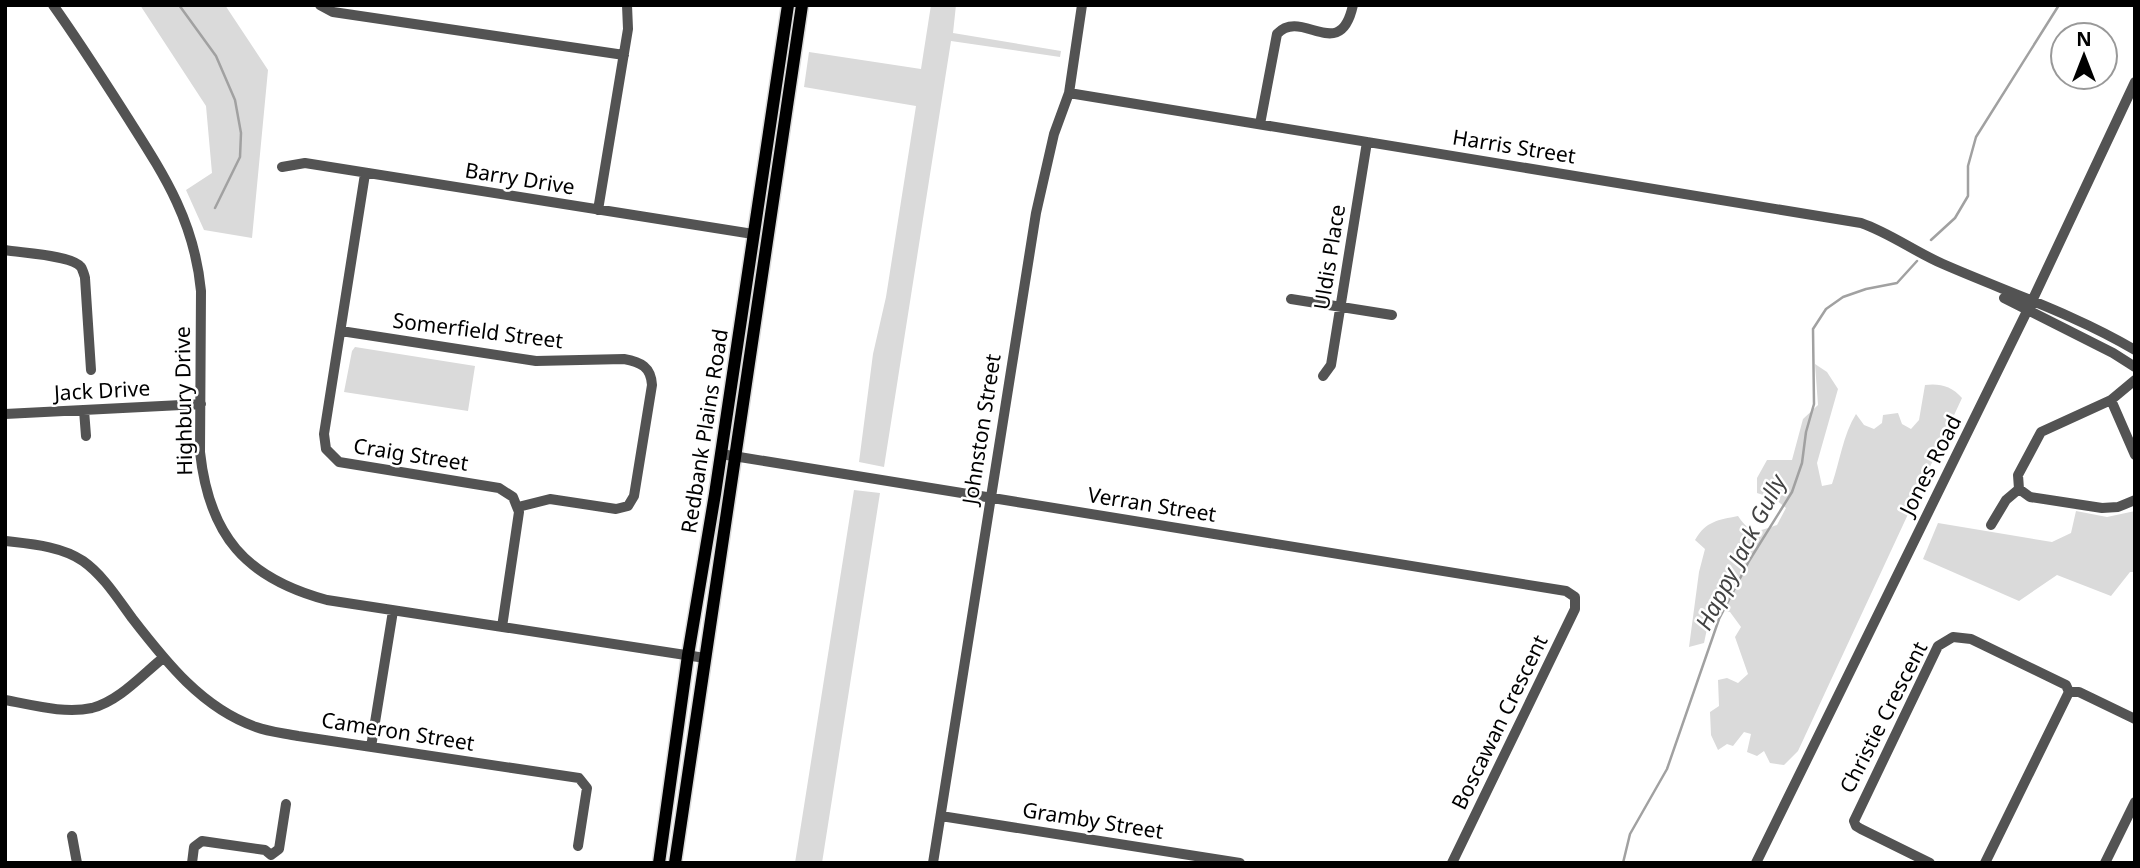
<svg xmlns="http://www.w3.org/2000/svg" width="2140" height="868" viewBox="0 0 2140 868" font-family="'Noto Sans',sans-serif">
  <rect width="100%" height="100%" fill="#fff"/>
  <path fill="#dadada" d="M 140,5 L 225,5 L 268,70 L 252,238 L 204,230 L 186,190 L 212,173 L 206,106 Z
    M 931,5 L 956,5 L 953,33 L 1061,51 L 1060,57 L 951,41 L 884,467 L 859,462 L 873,354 L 886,297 L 916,106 L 804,87 L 809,52 L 921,69 Z
    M 355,347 L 475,366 L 468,411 L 344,392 L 352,351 Z
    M 1815,364 L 1827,372 L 1838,389 L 1817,463 L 1822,486 L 1832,484 C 1840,461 1843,435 1856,414 L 1864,425 L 1874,429 L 1882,423 L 1883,415 L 1898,413 L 1902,424 L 1911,429 L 1919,420 L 1925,385 C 1939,383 1952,386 1962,398 L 1798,751 L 1784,765 L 1770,763 L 1764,751 L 1757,756 L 1747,752 L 1751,734 L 1744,732 L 1733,746 L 1727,744 L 1718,750 L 1711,735 L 1710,712 L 1719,706 L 1718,680 L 1727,678 L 1738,683 L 1748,674 L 1735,637 L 1741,627 L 1730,612 L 1719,610 L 1708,624 L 1704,643 L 1689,647 L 1699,572 L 1705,549 L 1695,540 C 1706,521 1718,520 1738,516 C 1751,535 1757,532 1777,525 L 1786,508 L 1775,499 L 1757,493 L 1757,478 L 1767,460 L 1792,460 L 1803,419 L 1818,405 Z
    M 854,490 L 880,493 L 822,863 L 795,863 Z
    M 2076,511 L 2107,517 L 2135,511 L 2135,572 L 2130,572 L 2111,596 L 2057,575 L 2019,601 L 1923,559 L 1938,523 L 2052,542 L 2071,533 Z"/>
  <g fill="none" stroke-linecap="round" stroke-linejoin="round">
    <path stroke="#a1a1a1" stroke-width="2.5" d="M 179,5 L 216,56 L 235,100 L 241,133 L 240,157 L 215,208
      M 1931,240 L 1955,218 L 1968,196 L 1968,166 L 1976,137 L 2059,5
      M 1623,863 L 1630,834 L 1667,769 L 1719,619 L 1749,561 L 1792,492 L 1802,463 L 1806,432 L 1814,404 L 1813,329 L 1826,309 L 1843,297 L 1866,289 L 1897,283 L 1917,261"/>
    <defs>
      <path id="major" d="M 659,863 L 688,655 L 715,494 L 788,5
        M 675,863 L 802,5"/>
    </defs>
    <use href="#major" stroke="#dbdbdb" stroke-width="15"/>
    <path stroke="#535353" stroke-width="10" d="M 53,5 C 78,40 101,76 124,112 C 162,172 194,218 201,291 L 200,452 C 209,535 245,578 327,600 L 705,658
      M 320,5 L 333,12 L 624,55
      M 1069,93 L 1861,223 C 1890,233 1915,252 1943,264 C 2007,292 2074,314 2135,350
      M 1260,124 L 1277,34 C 1302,7 1340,65 1353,5
      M 282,167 L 305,163 L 753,234
      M 365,174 L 324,434 L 326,449 L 339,462 L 499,488 L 513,497 L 519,512 L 502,627
      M 598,210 L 628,29 L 627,5
      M 5,250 C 21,253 72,255 81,267 C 82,268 85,277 85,278 L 91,370
      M 2004,298 L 2113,353 L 2135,367
      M 1291,299 L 1392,315
      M 341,331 L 536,361 L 624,359 C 641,362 651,367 652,385 L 634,496 L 628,506 L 616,509 L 550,499 L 518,507
      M 1323,376 L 1331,365 L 1367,142
      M 2135,380 L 2111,400 L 2041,432 L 2018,475 L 2019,489 L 2030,497 L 2102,508 L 2118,507 L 2135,500
      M 2111,400 L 2135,455
      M 84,410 L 86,436
      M 5,414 L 201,404
      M 721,454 L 1566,591 L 1575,597 L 1575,609 L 1452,863
      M 1991,525 L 2006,500 L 2019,489
      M 5,541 C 31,544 61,546 83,561 C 103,575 118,599 132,618 C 166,662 202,708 256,727 C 269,732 284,733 298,736 L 579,778 L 587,788 L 578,846
      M 5,700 C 33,705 64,714 92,708 C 119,701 142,675 163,658
      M 371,747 L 393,611
      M 941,816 L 1240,863
      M 72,836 L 77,863
      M 271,855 L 279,849 L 286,804
      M 192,863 L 194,847 L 202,841 L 265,850 L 271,855
      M 933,863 L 1036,213 L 1054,134 L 1069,93 L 1082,5
      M 1756,863 L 2032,301 L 2135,82
      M 1930,863 L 1861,829 L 1856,826 L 1854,821 L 1938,646 L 1953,637 L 1971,639 L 2066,685 L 2069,692
      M 1985,863 L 2069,692 L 2079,692 L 2135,719
      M 2105,863 L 2135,802"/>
    <use href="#major" stroke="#000" stroke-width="12"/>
  </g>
  <g text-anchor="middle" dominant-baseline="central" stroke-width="5" stroke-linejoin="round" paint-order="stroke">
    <g font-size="21" fill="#000" stroke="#fff">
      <text transform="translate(1514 146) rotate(9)">Harris Street</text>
      <text transform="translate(520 178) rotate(9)">Barry Drive</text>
      <text transform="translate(1329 257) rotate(-81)">Uldis Place</text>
      <text transform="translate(478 330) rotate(7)">Somerfield Street</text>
      <text transform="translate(102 390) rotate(-3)">Jack Drive</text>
      <text transform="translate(183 401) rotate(-91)">Highbury Drive</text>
      <text transform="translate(981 429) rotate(-81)">Johnston Street</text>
      <text transform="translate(704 431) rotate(-81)">Redbank Plains Road</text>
      <text transform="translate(411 454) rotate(9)">Craig Street</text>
      <text transform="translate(1930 465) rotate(-63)">Jones Road</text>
      <text transform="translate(1152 504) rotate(9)">Verran Street</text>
      <text transform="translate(1883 717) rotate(-63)">Christie Crescent</text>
      <text transform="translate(1499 722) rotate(-64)">Boscawan Crescent</text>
      <text transform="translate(398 731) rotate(9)">Cameron Street</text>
      <text transform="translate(1093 820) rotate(9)">Gramby Street</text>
    </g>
    <g font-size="23" font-style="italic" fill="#424242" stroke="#fff">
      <text transform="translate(1740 552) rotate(-63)">Happy Jack Gully</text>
    </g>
  </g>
  <rect width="2140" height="868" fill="none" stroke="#000000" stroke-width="14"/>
  <g transform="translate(2084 56)"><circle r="33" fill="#ffffff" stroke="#999999" stroke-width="2"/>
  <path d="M0-5L12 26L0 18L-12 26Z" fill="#000000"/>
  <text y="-10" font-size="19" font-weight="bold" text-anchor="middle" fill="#000000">N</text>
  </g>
</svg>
